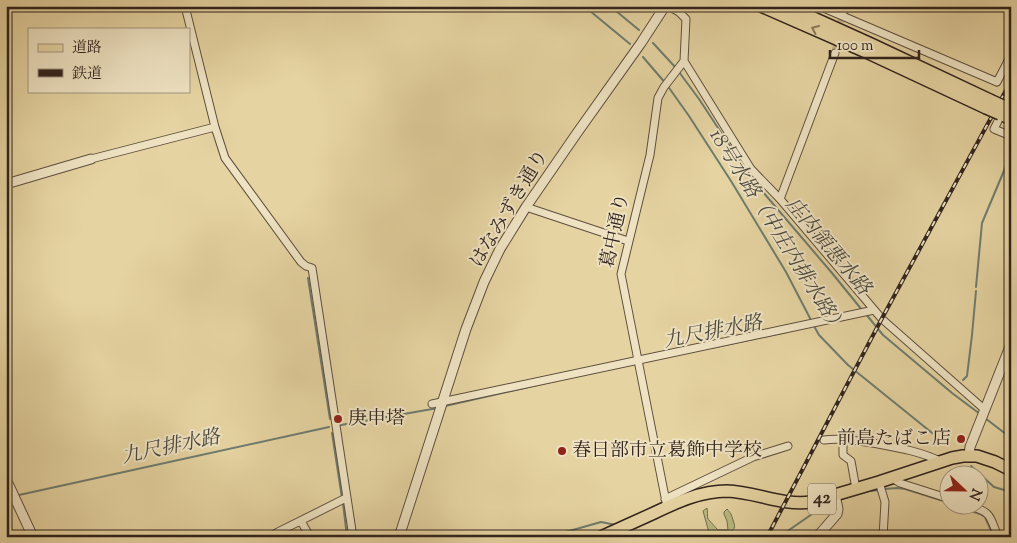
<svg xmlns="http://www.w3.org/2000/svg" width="1017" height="543" viewBox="0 0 1017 543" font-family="'Sorts Mill Goudy','Noto Serif JP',serif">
  <rect width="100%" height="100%" fill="#e5d3a1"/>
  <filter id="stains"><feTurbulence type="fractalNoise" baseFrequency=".004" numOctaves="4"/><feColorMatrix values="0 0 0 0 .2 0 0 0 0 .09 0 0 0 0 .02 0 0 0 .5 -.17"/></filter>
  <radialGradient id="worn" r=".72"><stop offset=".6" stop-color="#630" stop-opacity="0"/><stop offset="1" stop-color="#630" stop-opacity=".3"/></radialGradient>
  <path fill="#b9bb82" stroke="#756f50" d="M 707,508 C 708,511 707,516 708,519 C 709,520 717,529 718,530 L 728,530 L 727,521 L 724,514 L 724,512 L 727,509 C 731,513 731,514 733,520 C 736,529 735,528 728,534 L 729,537 L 709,537 L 708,529 L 703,511 Z"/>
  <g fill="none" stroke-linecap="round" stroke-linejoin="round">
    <path stroke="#6e7c6f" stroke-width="2" d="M 584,6 L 630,44
      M 610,6 L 639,30
      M 653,43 L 676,68
      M 643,57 L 667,85 L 689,116 L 731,181 L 786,272 L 812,322
      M 679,72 L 699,99 L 751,178 L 832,273 L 862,310
      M 308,278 L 330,419
      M 976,287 L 982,223 L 1011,154
      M 865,313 L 883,335 L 952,393 L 980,414
      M 814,326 L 819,335 L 848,365 L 947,445
      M 711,348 L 787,332
      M 963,380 L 967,376 L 972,335 L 976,291
      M 445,406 L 555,381
      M 985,418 L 1011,438
      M 341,425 L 438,408
      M 332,433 L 342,498
      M 971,466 L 994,487 L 1011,492
      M 884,489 L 897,488 L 905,489 L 950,503
      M 19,495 L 329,427
      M 6,497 L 8,497
      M 838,500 L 869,491 L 880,490
      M 343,503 L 347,537
      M 956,506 L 980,514 L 985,517 L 994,537
      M 627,530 L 643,537
      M 548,537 L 601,522 L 616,525
      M 779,537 L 828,503 L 834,501"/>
    <path stroke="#c1b087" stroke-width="7" stroke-dasharray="7 3.5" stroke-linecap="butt" d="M 835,53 L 842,15"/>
    <defs>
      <path id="minor" d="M 185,6 L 215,127 L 225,158 L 301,262 L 306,266 L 312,268 L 353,537
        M 819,6 L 997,82 L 1011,55
        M 842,15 L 845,6
        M 684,61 L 751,169 L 780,199 L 882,319 L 984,409
        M 1009,100 L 1011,96
        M 998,121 L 994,129 L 1011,136
        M 91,159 L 215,127
        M 780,199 L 835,53
        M 526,207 L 628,241
        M 432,404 L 874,310
        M 824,440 C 842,438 860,441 878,444 C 900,448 922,452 942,462
        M 843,440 L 843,455 L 851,461 L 856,489
        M 892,478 L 900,483 L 950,499
        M 879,482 L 885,502 L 883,537
        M 665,499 L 753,457 L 788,446
        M 970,506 C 992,512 990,517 998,537
        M 667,507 L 621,274 L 650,155 L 658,98 L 664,87 L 684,61 L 686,19 L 679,12 L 668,6
        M 301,521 L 310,537
        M 617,530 L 629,537
        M 276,533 L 346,498"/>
      <path id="tertiary" d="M 6,184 L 91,159
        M 969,455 L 970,447 L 1011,344
        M 6,479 L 33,537
        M 399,537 L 466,329 L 484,282 L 500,249 L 526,207 L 577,133 L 641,43 L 665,6
        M 817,537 L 837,514 L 838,509 L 835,495"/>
      <path id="primary" d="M 601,537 C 619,529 636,521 654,513 C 677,502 701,491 727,491 C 756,492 782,506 811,502 L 879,482 L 952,458 L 963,456 L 977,456 L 995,462 L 1011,470"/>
      <path id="trunk" d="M 761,6 L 866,52 L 986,108
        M 787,6 L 871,44 L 990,100
        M 1000,114 L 1011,119"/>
    </defs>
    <use href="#minor" stroke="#5e4f3e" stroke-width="9"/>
    <use href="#tertiary" stroke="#5e4f3e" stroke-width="11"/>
    <use href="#primary" stroke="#31231d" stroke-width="14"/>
    <use href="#trunk" stroke="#31231d" stroke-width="14"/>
    <use href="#minor" stroke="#eee2c2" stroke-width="7"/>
    <use href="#tertiary" stroke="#eee2c2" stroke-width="9"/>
    <use href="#primary" stroke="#e5d3a1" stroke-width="11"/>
    <use href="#trunk" stroke="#e5d3a1" stroke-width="11"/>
    <defs>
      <path id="rail" d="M 767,537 L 880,322 L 1011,81"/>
    </defs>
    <use href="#rail" stroke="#31231d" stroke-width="4"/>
    <use href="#rail" stroke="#eee2c2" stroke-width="2" stroke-dasharray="5.5" stroke-linecap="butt"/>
    <defs>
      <path id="trunk-bridge" d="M 990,100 L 1003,106
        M 986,108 L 1000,114"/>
    </defs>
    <use href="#trunk-bridge" stroke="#31231d" stroke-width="14" stroke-linecap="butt"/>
    <use href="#trunk-bridge" stroke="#e5d3a1" stroke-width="11"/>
  </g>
  <defs><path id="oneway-chevron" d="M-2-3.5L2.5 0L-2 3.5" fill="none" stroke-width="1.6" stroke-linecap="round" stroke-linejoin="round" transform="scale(1.25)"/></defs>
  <use stroke="#8b7b5f" href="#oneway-chevron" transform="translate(815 29) rotate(-156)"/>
  <g fill="#8f2418" stroke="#eee2c2" stroke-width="2">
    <circle cx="338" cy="419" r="5"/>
    <circle cx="961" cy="439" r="5"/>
    <circle cx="562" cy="451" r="5"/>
  </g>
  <g text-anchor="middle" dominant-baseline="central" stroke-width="4" stroke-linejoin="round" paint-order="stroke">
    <rect fill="#eee2c2" stroke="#6a5c4e" stroke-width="1" x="808" y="483.5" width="28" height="31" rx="4"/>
    <g font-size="18" font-weight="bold" fill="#31231d">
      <text x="822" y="499">42</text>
    </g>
    <g font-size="19" fill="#31231d" stroke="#eee2c2">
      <text transform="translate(510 209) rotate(-59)">はなみずき通り</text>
      <text transform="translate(616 231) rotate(-78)">葛中通り</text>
    </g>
    <g font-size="19" fill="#31231d" stroke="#eee2c2" text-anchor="start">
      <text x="348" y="419">庚申塔</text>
      <text x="951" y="439" text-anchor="end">前島たばこ店</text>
      <text x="572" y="451">春日部市立葛飾中学校</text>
    </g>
    <g font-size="20" font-style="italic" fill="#4a483f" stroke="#eee2c2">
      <text transform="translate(776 232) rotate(58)">18号水路（中庄内排水路）</text>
      <text transform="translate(827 247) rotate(50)">庄内領悪水路</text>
      <text transform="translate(713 333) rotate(-11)">九尺排水路</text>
      <text transform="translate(171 448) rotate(-12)">九尺排水路</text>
    </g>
  </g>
  <rect width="1017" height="543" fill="none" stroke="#e5d3a1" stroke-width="25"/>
  <rect x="8" y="8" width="1002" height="528" fill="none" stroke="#31231d" stroke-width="2.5"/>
  <rect x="12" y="12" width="992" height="518" fill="none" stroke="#31231d"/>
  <rect x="28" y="28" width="162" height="65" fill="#eee2c2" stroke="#a29680"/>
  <rect x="38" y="44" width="25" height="8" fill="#e5d3a1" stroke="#a29680"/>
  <text x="72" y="52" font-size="15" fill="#31231d">道路</text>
  <rect x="38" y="69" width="25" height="8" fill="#31231d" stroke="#a29680"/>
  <text x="72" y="78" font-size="15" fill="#31231d">鉄道</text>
  <g transform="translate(964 490) rotate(112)"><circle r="24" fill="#eee2c2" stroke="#a29680"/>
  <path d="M0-4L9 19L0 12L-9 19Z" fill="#8f2418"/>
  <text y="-8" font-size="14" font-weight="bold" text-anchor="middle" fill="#31231d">N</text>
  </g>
  <path d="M830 50v8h89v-8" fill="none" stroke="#31231d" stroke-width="2.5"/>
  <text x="837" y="50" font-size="15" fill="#31231d" stroke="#eee2c2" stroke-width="4" paint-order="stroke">100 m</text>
  <rect width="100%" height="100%" filter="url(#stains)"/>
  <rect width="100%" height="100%" fill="url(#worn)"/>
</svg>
